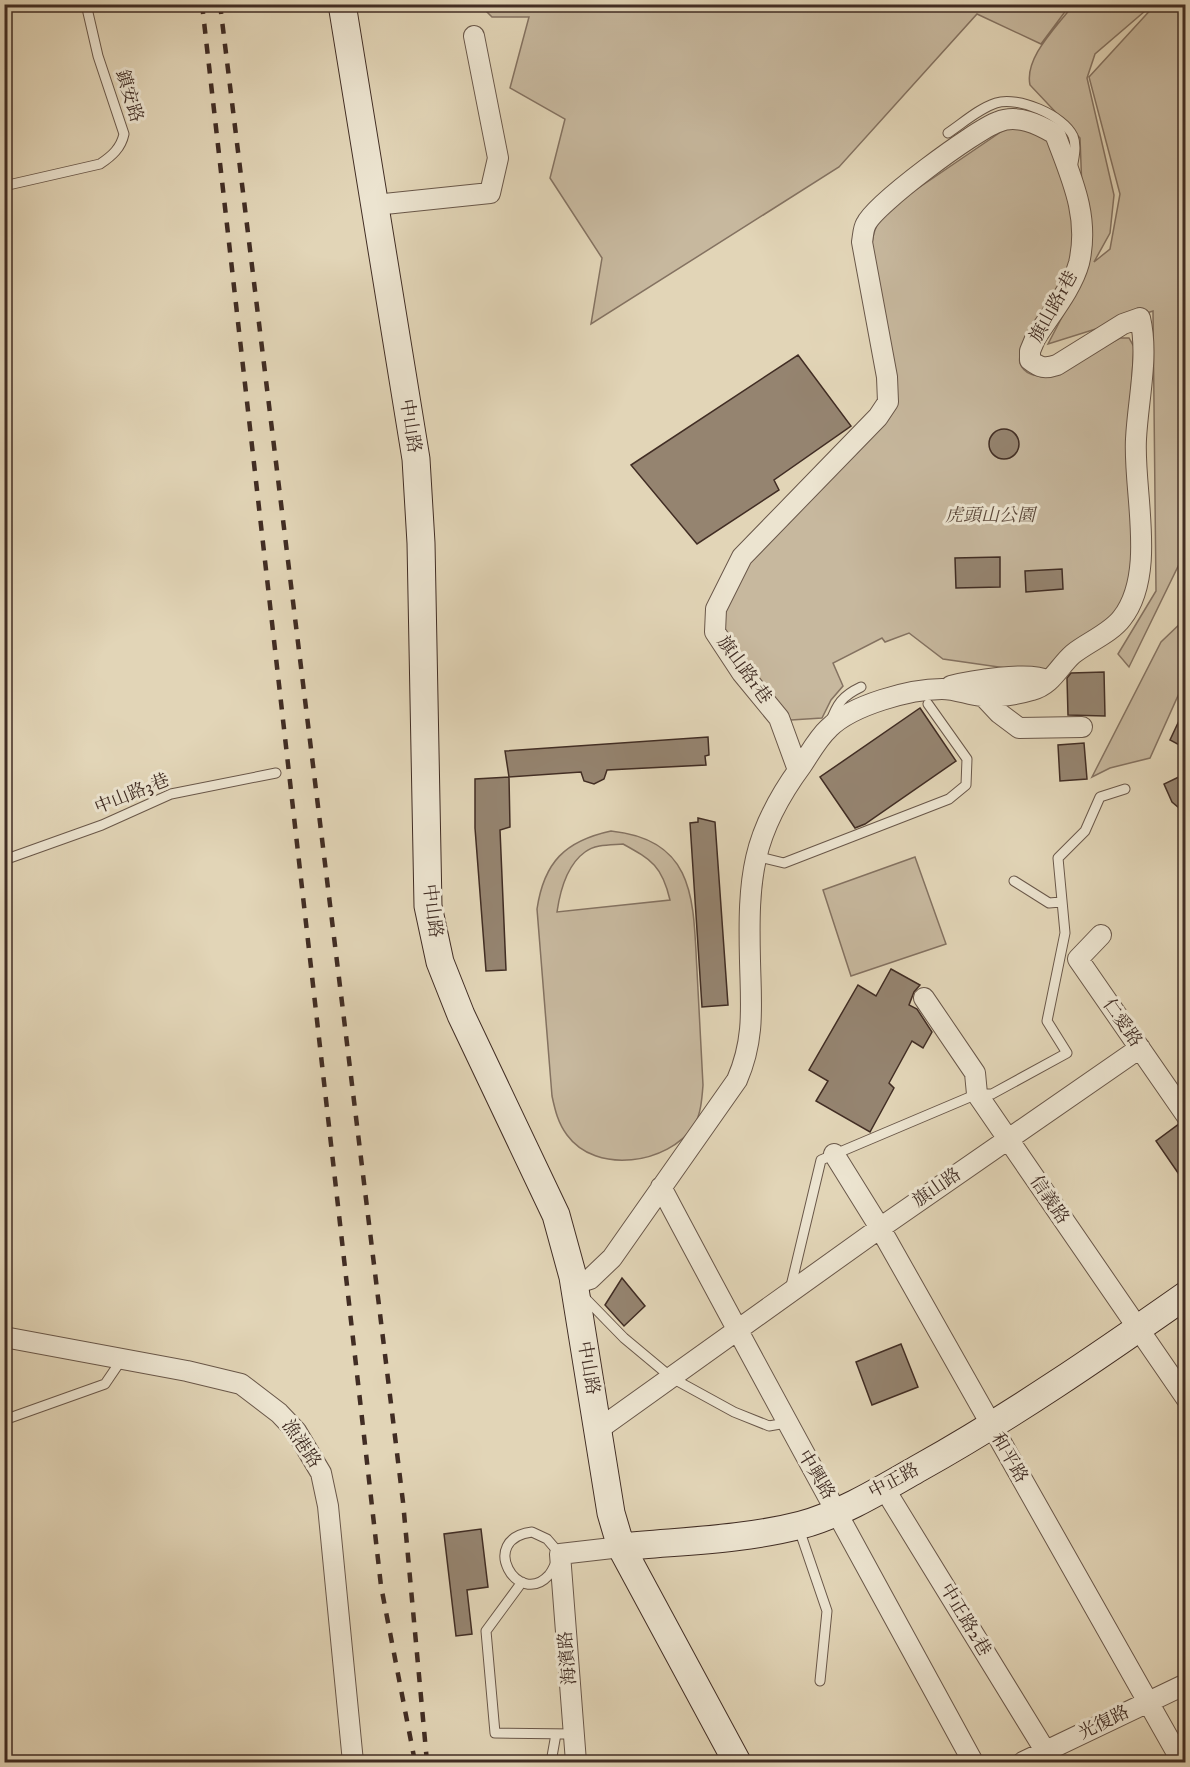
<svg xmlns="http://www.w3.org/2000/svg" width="1190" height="1767" viewBox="0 0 1190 1767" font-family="'IM FELL DW Pica','Noto Serif TC',serif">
  <rect width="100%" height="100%" fill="#e2d5b7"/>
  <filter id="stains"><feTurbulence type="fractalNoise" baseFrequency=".00333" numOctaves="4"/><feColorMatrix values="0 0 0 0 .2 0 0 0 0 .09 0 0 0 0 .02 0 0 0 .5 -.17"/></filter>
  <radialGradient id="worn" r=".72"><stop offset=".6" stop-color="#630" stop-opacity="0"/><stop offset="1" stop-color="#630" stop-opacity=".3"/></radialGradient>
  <path fill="#c7b89e" stroke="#847261" stroke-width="1.5" fill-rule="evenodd" d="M 480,5 L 1070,5 L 1041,44 L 977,14 L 839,167 L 591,324 L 602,258 L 550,178 L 565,119 L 510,88 L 529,17 L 492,17 Z
    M 1073,5 L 1152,5 L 1095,54 L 1087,78 L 1114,195 L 1110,233 L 1094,262 L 1110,249 L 1120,194 L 1089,77 L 1155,5 L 1185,5 L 1185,552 L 1129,667 L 1118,654 L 1156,591 L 1153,311 L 1048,344 L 1085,273 C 1071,289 1014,343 1020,363 C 1024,375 1036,376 1047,377 L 1120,338 L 1129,338 L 1134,347 L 1128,435 L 1134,569 L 1126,596 L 1113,617 L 1043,680 L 1026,671 L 943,659 L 909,633 L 885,642 L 882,638 L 833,663 L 843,686 L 831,700 L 822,718 L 791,720 C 777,703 723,648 722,630 C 716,568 838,467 880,425 L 871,257 C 872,236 874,224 889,208 L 1011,125 L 1041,134 L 1056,150 L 1082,190 L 1080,138 L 1030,85 C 1024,57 1058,26 1073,5 Z
    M 1185,619 L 1185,680 L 1150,758 L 1110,768 L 1092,777 L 1161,642 Z
    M 611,831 C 697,840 693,902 697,971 C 699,1009 701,1047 703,1085 C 702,1098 701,1114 694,1126 C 668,1164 596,1175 567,1135 C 558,1123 555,1110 552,1096 L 537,909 C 544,862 565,841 611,831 ZM 623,844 C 652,860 662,866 670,900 L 557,912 C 560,891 567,865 585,852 C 595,844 611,845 623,844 Z
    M 915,857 L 946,944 L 851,976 L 823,890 Z"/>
  <path fill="#958470" stroke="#412d24" stroke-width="1.5" d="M 798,355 L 851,426 L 774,480 L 779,490 L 697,544 L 631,465 Z
    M989 444a15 15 0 1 1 30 0a15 15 0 1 1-30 0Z
    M 1000,557 L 1000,587 L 956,588 L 955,558 Z
    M 1062,569 L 1063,589 L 1026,592 L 1025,571 Z
    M 1104,672 L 1105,716 L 1068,715 L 1067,678 L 1071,673 Z
    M 920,708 L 956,761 L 865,824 L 855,828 L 820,777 Z
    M 1185,708 L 1185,748 L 1170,740 Z
    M 708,737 L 709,755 L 705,756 L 706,765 L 607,770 L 604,779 L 594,784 L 584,781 L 581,772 L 509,777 L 505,751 Z
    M 1084,743 L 1087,779 L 1060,781 L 1058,745 Z
    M 1185,774 L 1185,813 L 1172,802 L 1164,784 Z
    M 509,777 L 510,827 L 500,830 L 506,970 L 486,971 L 475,828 L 475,779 Z
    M 698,818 L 715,822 L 728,1005 L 702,1007 L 690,823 L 698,822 Z
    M 891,969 L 920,985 L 914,992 L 909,1005 L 917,1009 L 932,1032 L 923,1048 L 912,1041 L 889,1083 L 894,1088 L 870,1132 L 816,1101 L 828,1081 L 809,1070 L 858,985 L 876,996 Z
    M 1179,1124 L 1185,1127 L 1185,1183 L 1156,1141 Z
    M 622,1278 L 645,1306 L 624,1326 L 605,1305 Z
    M 901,1344 L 918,1387 L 872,1405 L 856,1362 Z
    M 481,1529 L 488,1587 L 467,1590 L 472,1634 L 456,1636 L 444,1534 Z"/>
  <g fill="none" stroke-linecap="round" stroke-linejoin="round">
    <defs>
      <path id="lane" d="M 948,133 C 963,123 978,109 996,103 C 1018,96 1063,115 1073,136 C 1077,146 1074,158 1072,168
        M 4,186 L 100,164 C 112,156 121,148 124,134 L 98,56 L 86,4
        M 830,723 C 837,704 842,696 861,687
        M 755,856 L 784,863 L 949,799 L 966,785 L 967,759 L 928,704
        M 4,860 L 102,825 L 171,794 L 276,773
        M 1014,881 L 1049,903 L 1061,902
        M 790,1290 L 821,1160 L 977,1094 L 992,1094 L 1067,1053 L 1047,1021 L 1065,933 L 1058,858 L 1085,831 L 1100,797 L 1125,789
        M 585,1298 L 624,1338 L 672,1378 L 734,1412 L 769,1426 L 786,1423
        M 4,1420 L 105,1384 L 122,1359
        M 799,1529 L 827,1611 L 820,1681
        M 532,1532 L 547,1539 L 560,1554 C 556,1561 554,1569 549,1575 C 518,1609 477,1539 532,1532 Z
        M 522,1582 L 486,1631 L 495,1733 L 574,1734
        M 551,1762 L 556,1734"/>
      <path id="street" d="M 375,205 L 490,193 L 498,158 L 474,36
        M 951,686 C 970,681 1030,671 1046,680
        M 984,697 L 999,713 L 1019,728 L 1082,727
        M 1101,935 L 1078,959 L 1186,1115
        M 924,998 L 975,1073 L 977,1094 L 1186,1398
        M 834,1154 L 880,1228 L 1182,1762
        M 661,1187 C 763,1380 869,1571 973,1762
        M 574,1284 L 590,1279 L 612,1258 L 737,1080 C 755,1039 751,1005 750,961 C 748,878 751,834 802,765 C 810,753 818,738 829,728 C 852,705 910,689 942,689 C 956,689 969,695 982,696 C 996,698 1019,694 1032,690 C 1052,685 1059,666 1073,654 C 1088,642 1111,633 1122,618 C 1157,573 1133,491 1136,439 C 1138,399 1149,356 1140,318 L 1123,324 L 1057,365 C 1045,369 1040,368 1030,360 L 1030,351 L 1035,339 C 1049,316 1072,289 1079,263 C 1090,216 1071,177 1055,134 C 1038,124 1017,114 998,122 C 975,130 875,204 866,224 C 863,229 863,237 862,242 L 887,377 L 888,402 L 878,417 L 742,557 L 716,609 L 715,632 L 742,673 L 779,718 L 798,770
        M 4,1337 L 187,1371 L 241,1384 L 279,1413 L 296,1431 L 321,1473 L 328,1506 L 353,1762
        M 599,1429 L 880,1228 L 1140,1048
        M 884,1488 L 1046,1752
        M 576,1762 L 560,1554 L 621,1547
        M 1023,1762 L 1186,1684"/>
      <path id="secondary" d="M 342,4 L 416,459 L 421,543 L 428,906 L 440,962 L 461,1015 L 556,1215 L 573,1277 L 611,1513 L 621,1547 L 737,1762
        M 621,1547 C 680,1541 743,1540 801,1525 C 840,1515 884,1488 919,1468 C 1012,1416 1099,1356 1186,1295"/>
    </defs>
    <use href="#lane" stroke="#695749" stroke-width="11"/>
    <use href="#street" stroke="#695749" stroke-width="22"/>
    <use href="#secondary" stroke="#412d24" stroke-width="29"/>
    <use href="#lane" stroke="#ece4d0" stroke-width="9"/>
    <use href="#street" stroke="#ece4d0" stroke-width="20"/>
    <use href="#secondary" stroke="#ece4d0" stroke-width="27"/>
    <path stroke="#412d24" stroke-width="4.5" stroke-dasharray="10 10" stroke-linecap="butt" d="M 202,4 L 381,1586 L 415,1762
      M 220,4 L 403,1502 L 427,1762"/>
  </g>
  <g text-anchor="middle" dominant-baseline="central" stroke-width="6" stroke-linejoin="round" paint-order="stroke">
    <g font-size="18" fill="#412d24" stroke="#ece4d0">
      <text transform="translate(129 96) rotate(73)">鎮安路</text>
      <text transform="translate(1054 307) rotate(-61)">旗山路1巷</text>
      <text transform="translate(410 426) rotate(81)">中山路</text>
      <text transform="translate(744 670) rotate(54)">旗山路1巷</text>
      <text transform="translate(132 794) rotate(-22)">中山路3巷</text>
      <text transform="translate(432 911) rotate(83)">中山路</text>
      <text transform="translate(1122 1023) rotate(55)">仁愛路</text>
      <text transform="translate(937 1188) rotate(-35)">旗山路</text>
      <text transform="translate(1049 1200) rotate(56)">信義路</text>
      <text transform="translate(588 1368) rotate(80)">中山路</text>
      <text transform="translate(301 1444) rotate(56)">漁港路</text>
      <text transform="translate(1009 1458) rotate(60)">和平路</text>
      <text transform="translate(816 1475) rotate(59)">中興路</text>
      <text transform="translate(894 1481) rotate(-28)">中正路</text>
      <text transform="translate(965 1620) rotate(59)">中正路2巷</text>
      <text transform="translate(568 1658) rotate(-95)">海濱路</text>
      <text transform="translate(1104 1723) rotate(-26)">光復路</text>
    </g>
    <g font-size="18" font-style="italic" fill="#5c493c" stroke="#ece4d0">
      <text x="990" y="516">虎頭山公園</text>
    </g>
  </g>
  <rect width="1190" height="1767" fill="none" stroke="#e2d5b7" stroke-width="24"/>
  <rect x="6" y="6" width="1178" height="1755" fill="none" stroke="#412d24" stroke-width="3"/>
  <rect x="12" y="12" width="1166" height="1743" fill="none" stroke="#412d24" stroke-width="1.5"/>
  <rect width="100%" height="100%" filter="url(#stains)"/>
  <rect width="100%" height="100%" fill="url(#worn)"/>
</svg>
